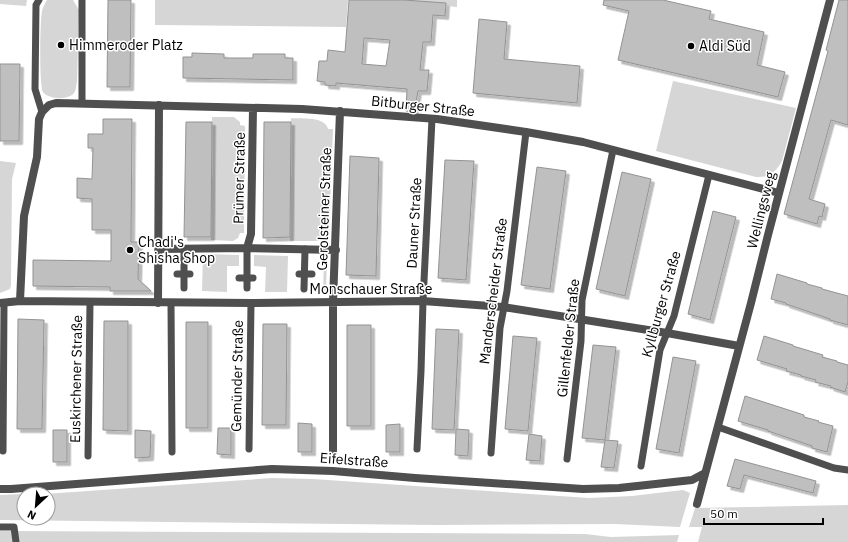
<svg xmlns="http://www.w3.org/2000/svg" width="848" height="542" viewBox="0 0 848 542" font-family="'IBM Plex Sans',sans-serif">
  <defs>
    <filter id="shadow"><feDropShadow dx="3.5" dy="3.5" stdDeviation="0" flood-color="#0004"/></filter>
  </defs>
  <rect width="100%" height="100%" fill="#fff"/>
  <path fill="#d6d6d6" d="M 0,0 L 27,0 L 26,6 L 0,4 Z
    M 47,0 L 73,0 L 79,10 L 77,81 C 76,86 76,93 72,95 C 65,100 48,99 43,92 C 39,84 40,22 42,11 C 43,7 45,3 47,0 Z
    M 155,0 L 348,0 L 346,27 L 155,25 Z
    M 383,0 L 457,0 L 457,7 Z
    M 673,81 L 796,108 L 782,161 C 776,172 769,178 756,177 L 656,151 Z
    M 212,117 L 234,117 L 240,122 L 240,125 L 245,126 L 244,233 L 240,233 L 238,238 L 233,241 L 211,240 Z
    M 291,118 C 302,119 325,116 328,129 L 333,129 L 329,234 L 325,234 L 321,240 L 317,241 L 290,241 Z
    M 0,161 L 16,163 L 12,179 L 11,285 L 10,289 L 0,293 Z
    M 203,254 L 239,255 L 239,266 L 227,266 L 227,292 L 202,291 Z
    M 254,255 L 288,256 L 287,292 L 265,292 L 266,267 L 254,266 Z
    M 324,256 L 327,258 L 326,291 L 323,293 Z
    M 272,478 L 313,479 L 589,498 L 632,496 L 683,490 L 690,493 L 680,527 L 615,524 L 437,525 L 0,520 L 0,495 L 24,494 L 24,518 L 48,518 L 48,494 L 45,494 Z
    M 848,505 L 848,542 L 698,542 L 702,527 L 689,527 L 695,508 Z
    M 0,531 L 585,534 L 611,537 L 679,535 L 677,542 L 0,542 Z"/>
  <path fill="#bfbfbf" stroke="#939393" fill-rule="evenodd" filter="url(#shadow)" d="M 108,0 L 131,0 L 130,87 L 107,87 Z
    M 349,0 L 404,0 L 446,3 L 445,16 L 433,15 L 431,42 L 423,42 L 420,70 L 429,70 L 427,91 L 418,91 L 414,112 L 406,111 L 407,89 L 336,83 L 336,86 L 325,85 L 325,82 L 317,81 L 319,61 L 327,61 L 328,50 L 345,52 ZM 364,38 L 390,40 L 386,66 L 362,64 Z
    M 604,0 L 663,0 L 711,11 L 709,19 L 764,32 L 757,65 L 785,72 L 778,97 L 618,60 L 629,11 L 603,5 Z
    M 839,0 L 848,0 L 848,125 L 831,120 L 809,199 L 825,204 L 822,217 L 819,216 L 817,224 L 784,214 L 828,51 L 826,50 Z
    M 479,19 L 507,22 L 504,59 L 580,66 L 577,103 L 473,93 Z
    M 192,53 L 224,54 L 224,58 L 253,58 L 253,54 L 285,54 L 285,58 L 293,58 L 293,80 L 183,78 L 183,57 L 192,57 Z
    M 0,64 L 20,64 L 19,141 L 0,141 Z
    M 103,119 L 132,119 L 131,242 L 139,242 L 138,279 L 151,291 L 110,291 L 110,287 L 33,286 L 33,260 L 111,261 L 111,230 L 92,230 L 92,199 L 77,198 L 77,178 L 92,179 L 93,148 L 88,148 L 88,134 L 103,134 Z
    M 186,122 L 212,122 L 211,237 L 184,237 Z
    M 264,122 L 291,122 L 290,237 L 263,238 Z
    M 350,156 L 379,158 L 376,276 L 346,275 Z
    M 445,160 L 474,161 L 466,280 L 438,278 Z
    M 537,167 L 566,171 L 550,289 L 521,285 Z
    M 622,172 L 651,179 L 625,296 L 596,289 Z
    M 713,211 L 736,217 L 710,320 L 688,314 Z
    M 777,274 L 807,283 L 807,284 L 822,288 L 822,289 L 848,296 L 848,325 L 830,320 L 830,319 L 786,304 L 786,303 L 771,299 Z
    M 18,319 L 44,320 L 42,429 L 17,429 Z
    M 104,321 L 128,321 L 128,431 L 103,430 Z
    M 186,322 L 208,322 L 208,428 L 186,428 Z
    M 263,324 L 287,324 L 286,425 L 262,425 Z
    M 347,325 L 371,325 L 371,426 L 347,426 Z
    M 436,329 L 459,330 L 454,430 L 432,429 Z
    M 513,336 L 537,338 L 528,431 L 505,429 Z
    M 764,336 L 793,345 L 793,346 L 823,355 L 822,357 L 837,361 L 837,362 L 848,365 L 848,382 L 845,392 L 830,387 L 831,386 L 815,382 L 816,380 L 801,376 L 801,375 L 786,371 L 787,369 L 757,360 Z
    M 593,345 L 616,347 L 605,440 L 582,438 Z
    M 673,357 L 696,361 L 679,453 L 656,449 Z
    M 745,396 L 804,415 L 804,417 L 819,421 L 818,422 L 833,426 L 827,452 L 812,448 L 812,446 L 768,431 L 768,430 L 738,421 Z
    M 298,423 L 312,424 L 312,452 L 298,452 Z
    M 400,424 L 400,452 L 386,452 L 386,425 Z
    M 218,428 L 231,428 L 231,455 L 217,454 Z
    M 456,429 L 469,430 L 468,456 L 455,455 Z
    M 53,430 L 67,430 L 67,462 L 53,462 Z
    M 135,430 L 151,431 L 150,457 L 135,458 Z
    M 529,434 L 542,436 L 540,461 L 526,460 Z
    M 605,440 L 618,441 L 614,468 L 601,467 Z
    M 735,459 L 816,481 L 813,493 L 744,475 L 740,489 L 727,486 Z"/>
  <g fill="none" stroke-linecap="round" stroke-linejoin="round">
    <path stroke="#4f4f4f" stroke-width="7" d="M 39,0 L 36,5 L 35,89 L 42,112
      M 82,103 L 82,0
      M 177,274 L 190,274
      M 299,274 L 312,274
      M 239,278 L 253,278
      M 184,288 L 184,250
      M 247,288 L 247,248
      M 304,289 L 305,249
      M 171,303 L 172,452
      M 718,427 L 834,468 L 848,470
      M 249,449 L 251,303
      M 417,449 L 421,371 L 423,301 L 432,119
      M 3,451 L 4,303
      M 491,453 L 500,328 L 507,291 L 526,132
      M 88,456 L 90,302
      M 567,459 L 581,341 L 582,300 L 613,150
      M 641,466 L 660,350 L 674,316 L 709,175
      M 0,527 L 14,527 L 16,542"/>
    <path stroke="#4f4f4f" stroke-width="8" d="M 247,248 L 251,234 L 253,108
      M 159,249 L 247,248 L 336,250
      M 20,301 L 24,216 L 37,157 L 39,119 L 42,112 L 49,105 L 56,103 L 302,109 L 437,119 L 526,132 L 583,142 L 779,193
      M 0,303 L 20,301 L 251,303 L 423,301 L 503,307 L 667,333 L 739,346
      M 158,303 L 159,105
      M 333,451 L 333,302 L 340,111
      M 0,489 L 11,489 L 272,469 L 333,471 L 415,478 L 583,489 L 619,488 L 692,480 L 705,473
      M 697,504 L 751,303 L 768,235 L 830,0"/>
  </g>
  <g fill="#000" stroke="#fff" stroke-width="1.5">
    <circle cx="61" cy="45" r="4"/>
    <circle cx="691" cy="46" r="4"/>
    <circle cx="130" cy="250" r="4"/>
  </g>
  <g text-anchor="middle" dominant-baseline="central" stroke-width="3" stroke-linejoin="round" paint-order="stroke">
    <g font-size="14" fill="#000" stroke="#fff" text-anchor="start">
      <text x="69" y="45">Himmeroder Platz</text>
      <text x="699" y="46">Aldi Süd</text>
      <text x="138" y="242">Chadi's<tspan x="138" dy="16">Shisha Shop</tspan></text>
    </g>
    <g font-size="14" fill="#000" stroke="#fff">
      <text transform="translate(423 106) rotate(6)">Bitburger Straße</text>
      <text transform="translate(239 178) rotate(-89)">Prümer Straße</text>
      <text transform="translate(324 209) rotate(-88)">Gerolsteiner Straße</text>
      <text transform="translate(761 210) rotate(-76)">Wellingsweg</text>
      <text transform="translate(414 223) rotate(-87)">Dauner Straße</text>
      <text x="371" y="289">Monschauer Straße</text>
      <text transform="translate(493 291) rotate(-83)">Manderscheider Straße</text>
      <text transform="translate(661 304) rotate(-74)">Kyllburger Straße</text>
      <text transform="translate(568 338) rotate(-84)">Gillenfelder Straße</text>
      <text transform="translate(237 376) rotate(-89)">Gemünder Straße</text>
      <text transform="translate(76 379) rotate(-89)">Euskirchener Straße</text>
      <text transform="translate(354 460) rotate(4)">Eifelstraße</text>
    </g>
  </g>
  <g transform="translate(36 506) rotate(206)"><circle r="19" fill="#ffffff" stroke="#999999"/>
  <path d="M0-3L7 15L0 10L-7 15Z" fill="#000000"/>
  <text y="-6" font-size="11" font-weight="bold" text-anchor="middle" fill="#000000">N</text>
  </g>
  <path d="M704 518v6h119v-6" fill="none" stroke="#000000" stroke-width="2"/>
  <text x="710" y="518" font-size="12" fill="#000000" stroke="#ffffff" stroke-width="3" paint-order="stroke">50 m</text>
</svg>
